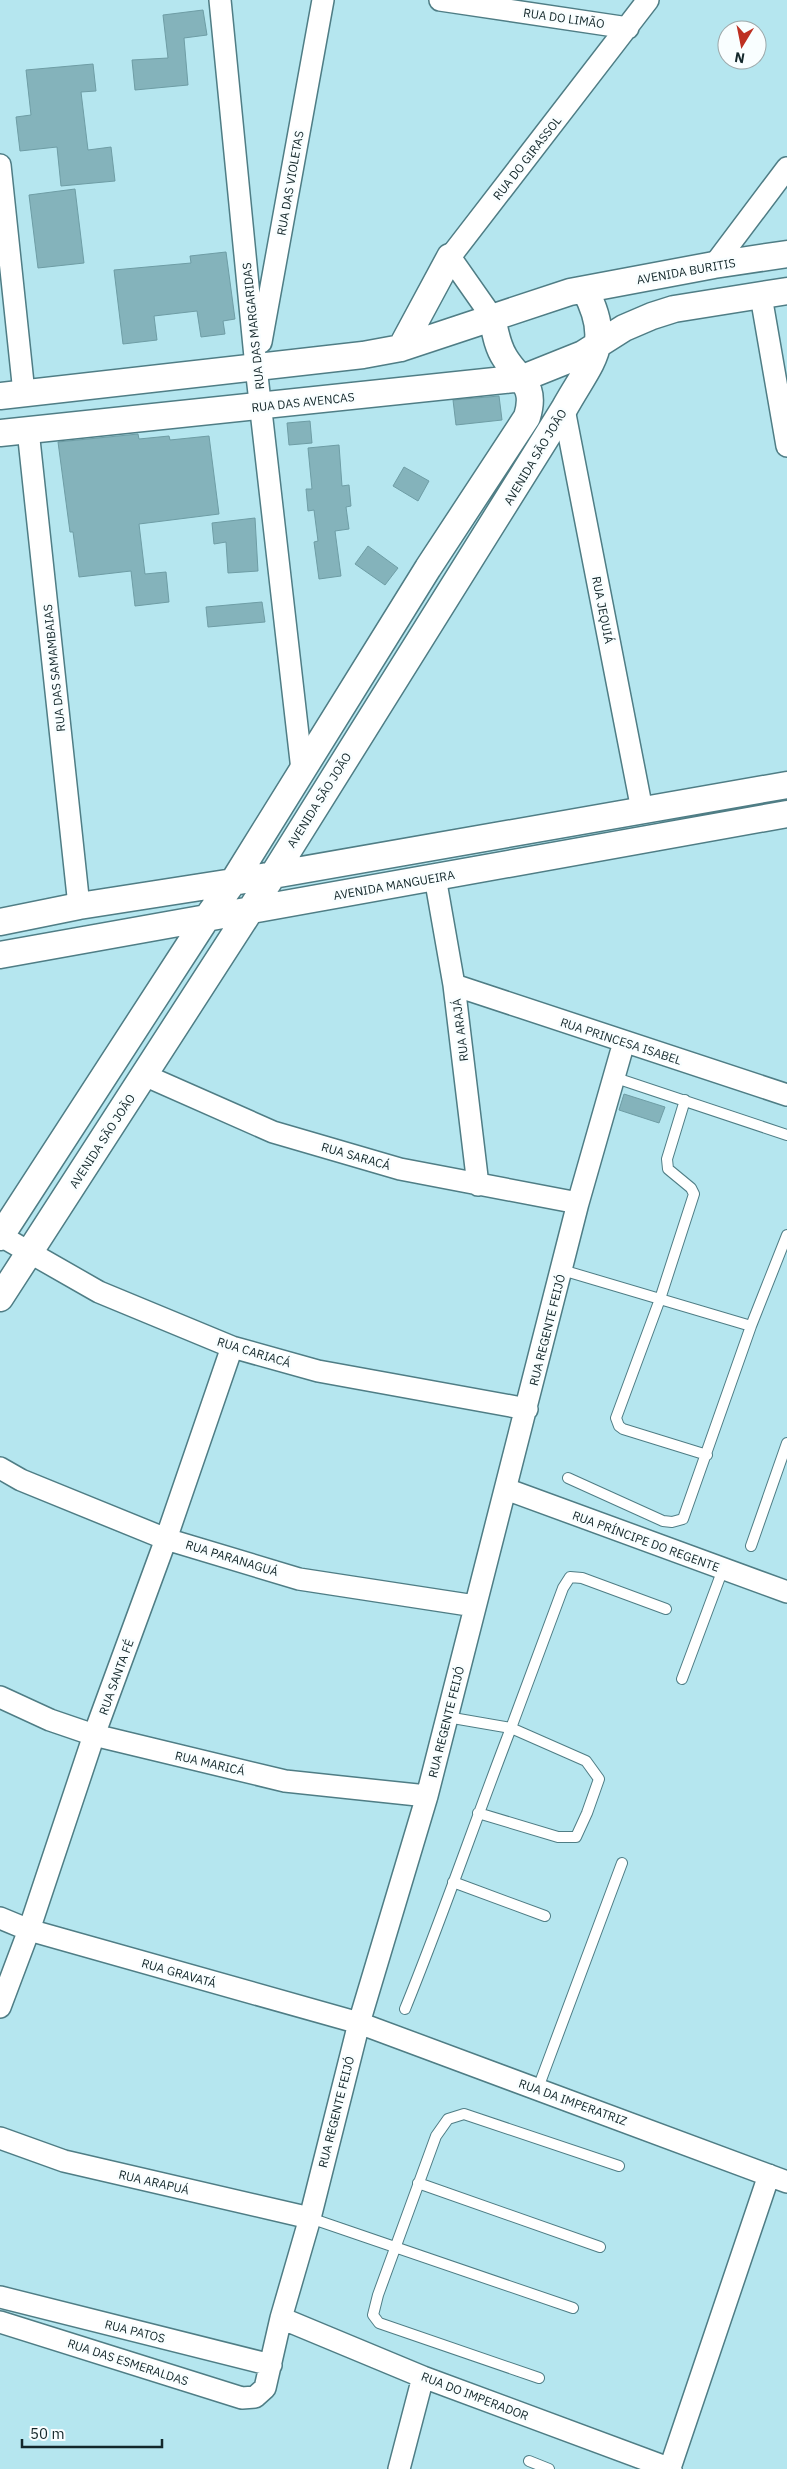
<svg xmlns="http://www.w3.org/2000/svg" width="787" height="2469" viewBox="0 0 787 2469" font-family="'IBM Plex Sans',sans-serif">
  <rect width="100%" height="100%" fill="#b5e6ef"/>
  <path fill="#84b3bb" stroke="#6e9da5" d="M 203,10 L 207,35 L 184,38 L 188,85 L 135,90 L 132,60 L 168,58 L 163,15 Z
    M 93,64 L 96,91 L 81,92 L 88,150 L 111,147 L 115,181 L 61,186 L 57,147 L 20,151 L 16,117 L 31,115 L 26,70 Z
    M 75,189 L 84,263 L 38,268 L 29,195 Z
    M 226,252 L 235,319 L 223,321 L 225,334 L 201,337 L 197,311 L 154,316 L 157,340 L 123,344 L 114,270 L 191,263 L 190,256 Z
    M 499,396 L 502,420 L 456,425 L 453,400 Z
    M 310,421 L 312,443 L 289,445 L 287,423 Z
    M 138,434 L 139,439 L 169,436 L 170,440 L 209,436 L 219,514 L 139,524 L 145,574 L 166,572 L 169,602 L 135,606 L 131,571 L 79,577 L 73,532 L 70,532 L 58,442 Z
    M 339,445 L 342,486 L 349,485 L 351,506 L 346,507 L 349,529 L 335,531 L 341,576 L 319,579 L 314,542 L 318,541 L 314,510 L 308,511 L 306,489 L 312,489 L 308,448 Z
    M 404,467 L 429,481 L 418,501 L 393,486 Z
    M 255,518 L 258,571 L 228,573 L 226,542 L 214,544 L 212,523 Z
    M 368,546 L 398,568 L 385,585 L 355,564 Z
    M 262,602 L 265,622 L 208,627 L 206,607 Z
    M 624,1094 L 665,1107 L 659,1123 L 619,1110 Z"/>
  <g fill="none" stroke-linecap="round" stroke-linejoin="round">
    <defs>
      <path id="service" d="M 613,1077 L 787,1135
        M 685,1100 L 667,1159 L 668,1169 L 691,1188 L 694,1194 L 660,1299 L 616,1418 L 619,1426 L 623,1429 L 707,1455
        M 562,1270 L 751,1326
        M 568,1478 L 663,1521 L 672,1522 L 683,1519 L 751,1326 L 787,1235
        M 751,1546 L 787,1443
        M 682,1679 L 723,1569
        M 447,1717 L 511,1728 L 563,1588 L 570,1577 L 582,1578 L 666,1609
        M 453,1882 L 545,1916
        M 405,2009 C 443,1916 475,1821 511,1728 L 586,1761 L 599,1779 L 587,1813 L 576,1837 L 558,1837 L 478,1813
        M 538,2088 L 622,1863
        M 418,2183 L 600,2247
        M 310,2218 L 573,2308
        M 539,2378 L 379,2323 L 373,2315 L 378,2295 L 436,2136 L 448,2119 L 464,2114 L 619,2166
        M 529,2461 L 549,2469"/>
      <path id="minor" d="M 220,0 L 256,367 L 302,770
        M 440,0 L 628,28
        M 0,165 L 24,393
        M 714,265 L 787,168
        M 761,296 L 787,446
        M 492,317 L 450,257 L 648,0
        M 261,342 L 323,0
        M 564,409 L 642,810
        M 28,430 L 79,906
        M 435,877 L 454,985 L 478,1185
        M 454,985 L 787,1095
        M 144,1075 L 273,1132 L 400,1169 L 578,1203
        M 1,1236 L 99,1292 L 232,1347 L 318,1371 L 527,1409
        M 0,1468 L 21,1480 L 166,1539 L 299,1579 L 475,1606
        M 506,1489 L 787,1592
        M 0,1697 L 50,1720 L 94,1735 L 285,1781 L 427,1796
        M 0,1918 L 29,1930 L 359,2023 L 787,2182
        M 0,2007 L 29,1930 L 94,1735 L 166,1539 L 232,1347
        M 0,2138 L 64,2161 L 310,2218
        M 0,2297 L 271,2365
        M 281,2318 L 423,2377 L 671,2469
        M 0,2322 L 242,2398 L 255,2397 L 265,2388 L 281,2318 L 310,2218 L 359,2023 L 427,1796 L 578,1203 L 624,1042
        M 670,2468 L 769,2175
        M 399,2469 L 423,2377"/>
      <path id="tertiary" d="M 401,348 L 450,257
        M 0,396 L 363,355 L 401,348 L 570,292 L 714,265 L 787,254
        M 0,433 L 523,378 L 583,354 L 624,328 L 652,316 L 674,309 L 787,291
        M 0,922 L 79,906 L 233,882 L 787,785
        M 0,955 L 787,814
        M 0,1237 L 206,919 L 233,882 L 428,568 L 527,417 C 537,384 519,381 505,358 C 497,346 495,331 492,317
        M 0,1298 L 273,875 L 564,409 C 591,360 614,345 585,290"/>
    </defs>
    <use href="#service" stroke="#4f7d85" stroke-width="12"/>
    <use href="#minor" stroke="#4f7d85" stroke-width="24"/>
    <use href="#tertiary" stroke="#4f7d85" stroke-width="29"/>
    <use href="#service" stroke="#fff" stroke-width="10"/>
    <use href="#minor" stroke="#fff" stroke-width="21"/>
    <use href="#tertiary" stroke="#fff" stroke-width="26"/>
  </g>
  <g text-anchor="middle" dominant-baseline="central" stroke-width="5" stroke-linejoin="round" paint-order="stroke">
    <g font-size="12" fill="#13272a" stroke="#f9feff">
      <text transform="translate(564 18) rotate(8)">RUA DO LIMÃO</text>
      <text transform="translate(527 158) rotate(-52)">RUA DO GIRASSOL</text>
      <text transform="translate(290 183) rotate(-80)">RUA DAS VIOLETAS</text>
      <text transform="translate(686 271) rotate(-10)">AVENIDA BURITIS</text>
      <text transform="translate(253 326) rotate(-96)">RUA DAS MARGARIDAS</text>
      <text transform="translate(303 402) rotate(-6)">RUA DAS AVENCAS</text>
      <text transform="translate(535 457) rotate(-59)">AVENIDA SÃO JOÃO</text>
      <text transform="translate(603 610) rotate(79)">RUA JEQUIÁ</text>
      <text transform="translate(54 668) rotate(-96)">RUA DAS SAMAMBAIAS</text>
      <text transform="translate(319 800) rotate(-58)">AVENIDA SÃO JOÃO</text>
      <text transform="translate(394 885) rotate(-10)">AVENIDA MANGUEIRA</text>
      <text transform="translate(460 1030) rotate(-97)">RUA ARAJÁ</text>
      <text transform="translate(621 1041) rotate(18)">RUA PRINCESA ISABEL</text>
      <text transform="translate(102 1141) rotate(-57)">AVENIDA SÃO JOÃO</text>
      <text transform="translate(356 1156) rotate(16)">RUA SARACÁ</text>
      <text transform="translate(547 1330) rotate(-76)">RUA REGENTE FEIJÓ</text>
      <text transform="translate(254 1352) rotate(17)">RUA CARIACÁ</text>
      <text transform="translate(646 1541) rotate(20)">RUA PRÍNCIPE DO REGENTE</text>
      <text transform="translate(232 1558) rotate(17)">RUA PARANAGUÁ</text>
      <text transform="translate(116 1677) rotate(-70)">RUA SANTA FÉ</text>
      <text transform="translate(446 1722) rotate(-76)">RUA REGENTE FEIJÓ</text>
      <text transform="translate(210 1763) rotate(13)">RUA MARICÁ</text>
      <text transform="translate(179 1973) rotate(16)">RUA GRAVATÁ</text>
      <text transform="translate(573 2102) rotate(20)">RUA DA IMPERATRIZ</text>
      <text transform="translate(336 2112) rotate(-76)">RUA REGENTE FEIJÓ</text>
      <text transform="translate(154 2182) rotate(13)">RUA ARAPUÁ</text>
      <text transform="translate(135 2331) rotate(14)">RUA PATOS</text>
      <text transform="translate(128 2362) rotate(18)">RUA DAS ESMERALDAS</text>
      <text transform="translate(475 2396) rotate(21)">RUA DO IMPERADOR</text>
    </g>
  </g>
  <g transform="translate(742 45) rotate(190)"><circle r="24" fill="#f9feff" stroke="#9da8aa"/>
  <path d="M0-4L9 19L0 12L-9 19Z" fill="#bd3022"/>
  <text y="-8" font-size="14" font-weight="bold" text-anchor="middle" fill="#13272a">N</text>
  </g>
  <path d="M22 2439v8h140v-8" fill="none" stroke="#13272a" stroke-width="2.5"/>
  <text x="30" y="2439" font-size="15" fill="#13272a" stroke="#f9feff" stroke-width="4" paint-order="stroke">50 m</text>
</svg>
